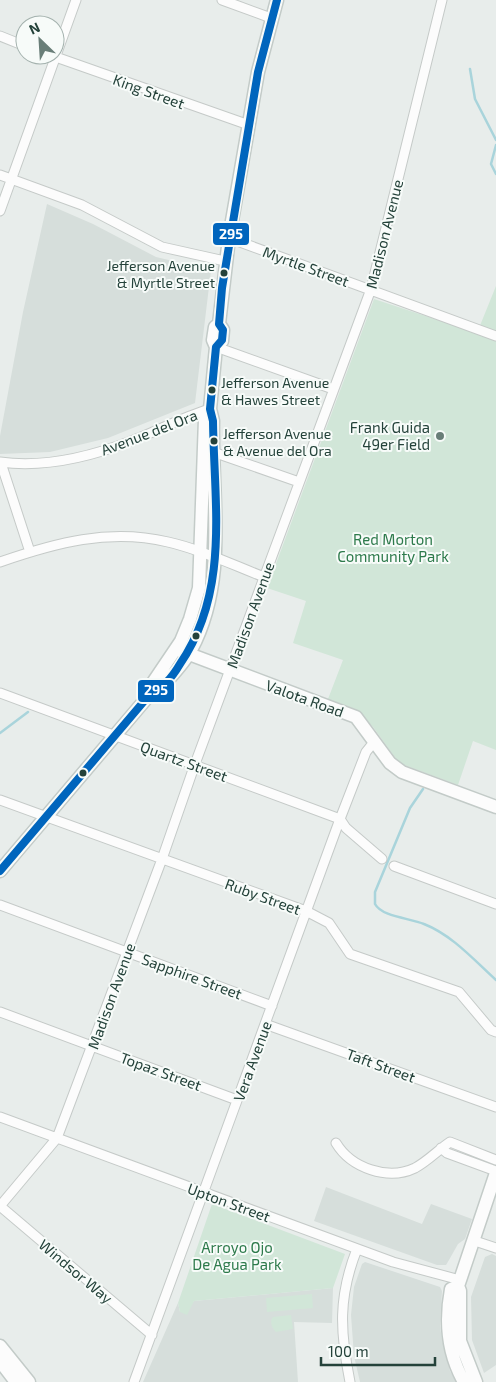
<svg xmlns="http://www.w3.org/2000/svg" width="496" height="1382" viewBox="0 0 496 1382" font-family="'Exo 2',sans-serif">
  <rect width="100%" height="100%" fill="#e8edeb"/>
  <path fill="#d6dedb" d="M 47,204 L 93,224 L 156,257 L 211,270 L 195,403 L 108,438 L 50,452 L 0,454 L 0,436 L 23,312 Z
    M 326,1187 L 422,1224 L 431,1204 L 472,1219 L 465,1239 L 458,1244 L 449,1260 L 446,1265 L 437,1265 L 314,1221 Z
    M 492,1254 L 496,1256 L 496,1365 L 484,1373 L 472,1340 L 471,1297 L 485,1257 Z
    M 365,1262 L 440,1287 L 442,1291 L 440,1326 L 442,1340 L 450,1371 L 456,1382 L 360,1382 L 354,1356 L 351,1315 L 354,1287 L 362,1264 Z
    M 333,1288 L 332,1323 L 294,1322 L 298,1382 L 143,1382 L 178,1303 L 180,1312 L 194,1301 Z"/>
  <path fill="#d1e6d8" d="M 496,286 L 496,750 L 473,741 L 458,785 L 399,763 L 373,727 L 355,709 L 328,699 L 343,660 L 293,643 L 306,601 L 267,588 L 374,299 L 477,333 Z
    M 212,1204 L 345,1254 L 333,1288 L 194,1301 L 187,1315 L 180,1312 L 178,1303 Z
    M 312,1294 L 313,1308 L 267,1312 L 266,1298 Z
    M 291,1315 L 293,1329 L 276,1332 C 272,1328 269,1322 273,1317 Z"/>
  <g fill="none" stroke-linecap="round" stroke-linejoin="round">
    <path stroke="#a9d4db" stroke-width="2.5" d="M 470,69 L 475,99 L 496,140
      M 496,145 L 491,164 L 496,174
      M 0,733 L 28,712
      M 423,789 L 410,808 L 375,892 L 375,904 C 382,917 410,918 424,924 C 452,935 474,960 496,980"/>
    <defs>
      <path id="street" d="M 222,0 L 271,18
        M 0,36 L 25,46
        M 50,55 L 249,125
        M 0,175 L 82,205 L 162,247 L 225,261
        M 0,211 L 76,0
        M 229,238 L 496,336
        M 216,347 L 333,389
        M 213,452 L 299,482
        M 0,462 C 44,468 90,457 131,441 C 158,431 182,417 210,409
        M 1,463 L 30,552
        M 0,562 C 55,543 109,528 168,542 C 200,549 233,565 264,577
        M 0,693 L 340,819 L 346,828 L 382,859
        M 0,800 L 306,911 L 329,923 L 350,954 L 459,992 L 491,1030 L 496,1032
        M 394,866 L 496,904
        M 0,905 L 272,1006
        M 0,1012 L 237,1100
        M 265,1024 L 496,1107
        M 0,1117 L 393,1262 L 460,1280
        M 336,1143 C 351,1168 388,1181 415,1168 C 428,1161 438,1150 450,1142 L 496,1160
        M 441,1148 L 447,1153 L 496,1171
        M 0,1206 L 57,1138 L 162,859 L 195,764 L 371,289 L 442,0
        M 0,1206 L 152,1335
        M 475,1241 L 496,1248
        M 134,1382 L 340,819 L 366,752 L 374,742
        M 350,1382 C 340,1332 338,1297 357,1249"/>
      <path id="secondary" d="M 216,347 L 222,341 L 223,330 L 219,324 L 229,238 L 258,72 L 277,0
        M 181,651 L 356,717 L 390,763 L 402,772 L 496,807
        M 151,693 L 152,684 L 181,641 L 190,619 L 199,588 L 205,419 L 210,409 L 216,347 L 213,340 L 215,327 L 219,324
        M 0,871 L 151,693 L 158,691 C 169,678 183,665 191,650 C 229,579 211,497 213,421 L 210,409
        M 458,1286 L 496,1173
        M 0,1346 L 29,1382
        M 0,1361 L 16,1382
        M 464,1382 C 448,1354 445,1321 451,1289 L 458,1286 L 460,1291 L 460,1341 L 476,1382"/>
    </defs>
    <use href="#street" stroke="#c5cac8" stroke-width="11"/>
    <use href="#secondary" stroke="#c3cbc8" stroke-width="15"/>
    <use href="#street" stroke="#fcfcfc" stroke-width="9"/>
    <use href="#secondary" stroke="#fcfcfc" stroke-width="12"/>
    <defs>
      <path id="bus-1" d="M 0,871 L 151,693 C 164,688 173,676 180,664 C 230,591 214,504 213,421 L 210,409 L 216,347 L 222,340 L 223,330 L 219,324 L 222,288 L 258,72 L 277,0"/>
    </defs>
    <use href="#bus-1" stroke="#f7fbf9" stroke-width="11"/>
    <use href="#bus-1" stroke="#0065bd" stroke-width="8"/>
  </g>
  <g fill="#24423a" stroke="#f7fbf9" stroke-width="2">
    <circle cx="224" cy="273" r="4.5"/>
    <circle cx="212" cy="390" r="4.5"/>
    <circle cx="214" cy="441" r="4.5"/>
    <circle cx="196" cy="636" r="4.5"/>
    <circle cx="83" cy="773" r="4.5"/>
  </g>
  <circle fill="#697e78" stroke="#f7fbf9" stroke-width="2" cx="440" cy="436" r="5"/>
  <g text-anchor="middle" dominant-baseline="central" stroke-width="4" stroke-linejoin="round" paint-order="stroke">
    <g font-size="14" fill="#24423a" stroke="#f7fbf9" text-anchor="start">
      <text x="215" y="265" text-anchor="end">Jefferson Avenue<tspan x="215" dy="17">&amp; Myrtle Street</tspan></text>
      <text x="221" y="382">Jefferson Avenue<tspan x="221" dy="17">&amp; Hawes Street</tspan></text>
      <text x="223" y="433">Jefferson Avenue<tspan x="223" dy="17">&amp; Avenue del Ora</tspan></text>
    </g>
    <g font-size="15" fill="#24423a" stroke="#f7fbf9">
      <text transform="translate(149 91) rotate(20)">King Street</text>
      <text transform="translate(384 234) rotate(-76)">Madison Avenue</text>
      <text transform="translate(306 266) rotate(20)">Myrtle Street</text>
      <text transform="translate(149 432) rotate(-21)">Avenue del Ora</text>
      <text transform="translate(250 615) rotate(-70)">Madison Avenue</text>
      <text transform="translate(305 698) rotate(20)">Valota Road</text>
      <text transform="translate(184 761) rotate(20)">Quartz Street</text>
      <text transform="translate(263 896) rotate(20)">Ruby Street</text>
      <text transform="translate(192 976) rotate(20)">Sapphire Street</text>
      <text transform="translate(111 996) rotate(-70)">Madison Avenue</text>
      <text transform="translate(252 1061) rotate(-70)">Vera Avenue</text>
      <text transform="translate(381 1065) rotate(20)">Taft Street</text>
      <text transform="translate(161 1071) rotate(20)">Topaz Street</text>
      <text transform="translate(229 1202) rotate(20)">Upton Street</text>
      <text transform="translate(76 1271) rotate(40)">Windsor Way</text>
    </g>
    <g font-size="15" fill="#24423a" stroke="#f7fbf9" text-anchor="end">
      <text x="430" y="427">Frank Guida<tspan x="430" dy="17">49er Field</tspan></text>
    </g>
    <g font-size="15" fill="#2d7a4b" stroke="#f7fbf9">
      <text x="393" y="539">Red Morton<tspan x="393" dy="17">Community Park</tspan></text>
      <text x="237" y="1247">Arroyo Ojo<tspan x="237" dy="17">De Agua Park</tspan></text>
    </g>
  </g>
  <g stroke="#f7fbf9" stroke-width="2">
    <rect x="212" y="222" width="38" height="24" rx="5" fill="#0065bd"/>
    <rect x="137" y="679" width="38" height="24" rx="5" fill="#0065bd"/>
  </g>
  <g font-size="14" text-anchor="middle" font-weight="bold" fill="#fff">
    <text x="231" y="239">295</text>
    <text x="156" y="695">295</text>
  </g>
  <g transform="translate(40 40) rotate(335)"><circle r="24" fill="#f7fbf9" stroke="#a3b1ad"/>
  <path d="M0-4L9 19L0 12L-9 19Z" fill="#697e78"/>
  <text y="-8" font-size="14" font-weight="bold" text-anchor="middle" fill="#24423a">N</text>
  </g>
  <path d="M321 1357v8h114v-8" fill="none" stroke="#24423a" stroke-width="2.5"/>
  <text x="328" y="1357" font-size="15" fill="#24423a" stroke="#f7fbf9" stroke-width="4" paint-order="stroke">100 m</text>
</svg>
